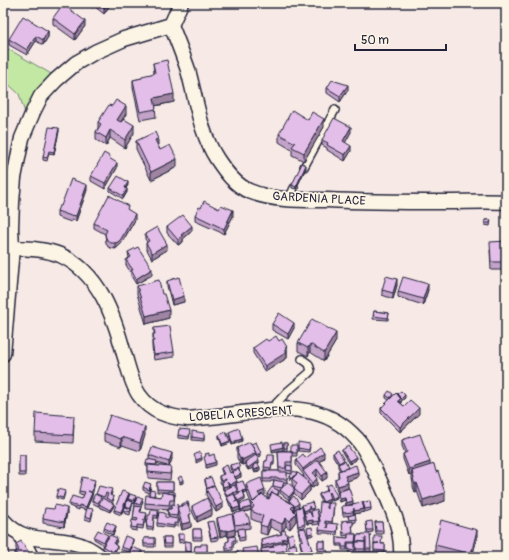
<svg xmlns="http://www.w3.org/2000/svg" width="509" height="560" viewBox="0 0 509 560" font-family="Pangolin,sans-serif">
  <rect width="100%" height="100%" fill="#f7eae6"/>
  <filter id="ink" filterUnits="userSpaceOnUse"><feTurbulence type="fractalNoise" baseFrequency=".025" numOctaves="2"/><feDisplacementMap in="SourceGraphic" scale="8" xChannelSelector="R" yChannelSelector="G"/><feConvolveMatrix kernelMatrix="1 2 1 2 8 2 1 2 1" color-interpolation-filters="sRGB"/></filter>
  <g filter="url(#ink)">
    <path fill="#c2e8a3" stroke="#72856f" d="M 3,46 L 53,75 L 25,113 L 19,94 L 3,79 Z"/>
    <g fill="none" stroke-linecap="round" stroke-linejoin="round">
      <defs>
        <path id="lane" d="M 304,167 L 335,110
          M 289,199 L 294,188
          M 270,410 L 288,391 L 308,374 L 311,371 L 309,364 L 302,359"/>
        <path id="street" d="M 171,25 C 177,40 183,55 188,70 C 196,99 200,133 217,159 C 225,171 235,185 249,191 C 273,201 302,200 327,200 C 366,202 406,202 445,202 C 466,202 486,201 506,202
          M 12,248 C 29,248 45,249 60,255 C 99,272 114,316 124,354 C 128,366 132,386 140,396 C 151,412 169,417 188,419 C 206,417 224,416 242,413 C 286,408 324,402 357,439 C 367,450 372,466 379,479 C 390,503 403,530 401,557
          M 3,354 L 12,248 L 11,228 L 12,202 L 14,178 L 22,138 L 33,112 L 41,96 L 56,80 L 76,63 L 95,52 L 124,39 L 171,25 L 181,3
          M 3,520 C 25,545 46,536 74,543 C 84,545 94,551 101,557
          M 20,534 L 31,557"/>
      </defs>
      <use href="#lane" stroke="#22223b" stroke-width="10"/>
      <use href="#street" stroke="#22223b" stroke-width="17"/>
      <use href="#lane" stroke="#fcf5e5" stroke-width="7"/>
      <use href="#street" stroke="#fcf5e5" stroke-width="14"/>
    </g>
    <path fill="#c3a3c8" stroke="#22223b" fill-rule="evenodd" d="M 82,3 L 111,3 L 104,14 L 94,6 L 93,8 L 89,5 L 88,7 Z
      M 53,18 L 85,26 L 75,40 L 53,24 Z
      M 48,31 L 48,37 L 43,45 L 36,41 L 27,55 L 9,45 L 9,39 Z
      M 153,63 L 174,102 L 155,106 L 156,117 L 140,120 L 133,88 L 133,80 L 142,78 L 154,73 Z
      M 327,88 L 348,90 L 340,102 L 327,93 Z
      M 126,114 L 121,122 L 134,133 L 125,148 L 110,138 L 106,146 L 96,140 L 96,132 L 98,128 L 98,122 Z
      M 308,120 L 324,127 L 304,161 L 292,155 L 292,150 L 279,142 L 279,134 Z
      M 59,131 L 54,154 L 49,153 L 47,161 L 43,160 L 43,157 Z
      M 351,132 L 345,142 L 351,151 L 345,161 L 327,150 L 327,148 L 322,145 L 322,140 Z
      M 136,141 L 158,145 L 160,150 L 177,167 L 151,180 L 136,149 Z
      M 109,159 L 117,168 L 105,189 L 91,181 L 91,176 Z
      M 306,168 L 296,189 L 292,188 L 292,185 Z
      M 128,185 L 126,188 L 127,192 L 123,199 L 110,191 L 110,188 Z
      M 87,190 L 76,221 L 72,220 L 71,222 L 57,217 L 57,211 L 61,206 Z
      M 201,208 L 233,216 L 224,234 L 195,221 L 195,215 Z
      M 128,210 L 135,220 L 121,244 L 118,247 L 115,249 L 111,248 L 108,247 L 106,243 L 105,234 L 94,228 L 94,223 Z
      M 485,220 L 491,220 L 490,226 L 485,225 Z
      M 167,227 L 192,231 L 183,239 L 183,242 L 178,245 L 167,233 Z
      M 145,234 L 167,250 L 152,259 L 146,248 L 146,243 L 147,242 L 145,239 Z
      M 506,241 L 506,270 L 491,270 L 490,250 Z
      M 128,252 L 152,275 L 136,284 L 131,276 L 131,273 L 126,265 L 126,260 L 129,258 Z
      M 167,281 L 184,302 L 172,305 L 167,286 Z
      M 397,285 L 393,299 L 382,295 L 382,290 Z
      M 137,286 L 162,294 L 169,318 L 146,324 L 137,294 Z
      M 428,290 L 423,305 L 398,297 L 398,292 Z
      M 374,311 L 389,313 L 388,320 L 373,319 Z
      M 272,324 L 294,328 L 288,339 L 272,330 Z
      M 154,328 L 174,352 L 174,357 L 154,360 L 152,347 L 152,341 L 153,341 L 153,334 L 154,334 Z
      M 268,341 L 279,341 L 287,347 L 287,358 L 265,372 L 253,353 L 253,348 Z
      M 336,341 L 324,361 L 310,352 L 308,356 L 298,351 L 298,343 Z
      M 397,394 L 405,398 L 401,401 L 401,403 L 404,406 L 419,414 L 400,432 L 381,413 L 381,408 L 389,400 L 386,398 L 386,395 L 393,396 Z
      M 74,424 L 73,443 L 35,441 L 35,433 Z
      M 229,432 L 242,441 L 232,445 L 229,434 Z
      M 104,433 L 145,435 L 140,451 L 122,445 L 121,447 L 104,441 Z
      M 190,433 L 189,439 L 178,438 L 178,435 Z
      M 204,435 L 204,441 L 192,440 L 192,437 Z
      M 219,435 L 230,443 L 222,446 L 219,438 Z
      M 402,440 L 430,466 L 445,501 L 423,508 L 417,491 L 415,492 L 413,487 L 413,484 L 412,479 L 412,474 L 409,475 L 403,459 L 403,454 L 405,453 L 402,446 Z
      M 284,443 L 287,443 L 287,451 L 284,451 Z
      M 251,444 L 261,456 L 257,457 L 259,463 L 258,464 L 260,470 L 255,473 L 253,469 L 253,468 L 248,470 L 245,465 L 245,464 L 242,465 L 242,464 L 240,464 L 237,458 L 237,448 Z
      M 297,445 L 297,456 L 292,456 L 292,474 L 287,473 L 287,482 L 284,482 L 283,487 L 294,488 L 295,487 L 292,485 L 292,481 L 290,479 L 290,476 L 297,473 L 304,477 L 303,474 L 296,465 L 296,460 L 306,458 L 324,458 L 319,462 L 327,478 L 322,481 L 317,475 L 315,476 L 317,485 L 312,488 L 310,486 L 310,491 L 301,500 L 294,493 L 289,500 L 280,493 L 280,491 L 277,490 L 279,494 L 278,496 L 289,502 L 289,500 L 299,506 L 296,508 L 302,507 L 302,505 L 314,510 L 319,521 L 319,524 L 313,525 L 313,523 L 307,524 L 303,508 L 305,527 L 298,528 L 296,508 L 294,510 L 294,509 L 296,521 L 290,529 L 286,526 L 283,530 L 287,541 L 283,542 L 287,552 L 283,554 L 284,557 L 262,557 L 261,549 L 273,547 L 273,546 L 262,549 L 261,539 L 281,534 L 281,532 L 270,527 L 267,535 L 260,533 L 261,523 L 251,519 L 251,510 L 245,512 L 246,516 L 250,523 L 250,528 L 244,529 L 245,540 L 239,541 L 238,530 L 235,531 L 235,535 L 228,537 L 227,535 L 220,537 L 217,523 L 217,518 L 233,519 L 233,514 L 241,512 L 240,507 L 240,504 L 251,506 L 251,503 L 246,490 L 246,492 L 244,493 L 245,500 L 239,503 L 240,510 L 233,512 L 231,506 L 230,506 L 227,498 L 224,493 L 224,490 L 230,487 L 229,486 L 229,488 L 223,490 L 222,484 L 221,484 L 219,479 L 219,476 L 223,475 L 221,470 L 221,468 L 230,473 L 232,473 L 230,468 L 230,465 L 240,470 L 239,471 L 241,477 L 235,479 L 237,483 L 246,489 L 246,484 L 265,495 L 264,496 L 266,498 L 269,499 L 269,498 L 267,497 L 267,494 L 273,487 L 274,481 L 271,481 L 271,482 L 263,482 L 263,471 L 279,471 L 278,451 L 290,451 Z
      M 310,447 L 309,452 L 298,451 L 298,448 Z
      M 342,450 L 356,460 L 349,464 L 342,452 Z
      M 333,453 L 344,461 L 348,468 L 358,477 L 347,481 L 348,488 L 353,504 L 346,506 L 345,500 L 340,502 L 335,484 L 335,479 L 338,478 L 338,471 L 340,471 L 338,467 L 338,464 L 333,456 Z
      M 19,455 L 25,455 L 25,476 L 19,476 Z
      M 149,455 L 172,459 L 169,467 L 171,472 L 170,480 L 148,478 L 148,467 L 146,466 L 146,464 L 149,459 ZM 157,463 L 167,466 L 157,466 Z
      M 274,455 L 274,465 L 272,465 L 271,470 L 264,470 L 265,461 L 267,461 Z
      M 205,479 L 214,485 L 223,508 L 216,512 L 206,495 L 207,489 L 205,482 Z
      M 157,482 L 173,482 L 173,491 L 175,494 L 174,505 L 178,507 L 181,506 L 181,504 L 189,509 L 191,527 L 182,530 L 177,512 L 177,519 L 178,519 L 178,526 L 174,526 L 174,528 L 157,526 L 157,523 L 165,518 L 169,518 L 169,515 L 167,515 L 168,510 L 145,508 L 145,503 L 149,496 L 150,490 L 149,493 L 143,490 L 143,487 L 151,487 L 150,490 L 155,494 L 154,496 L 161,497 L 168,493 L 168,492 L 157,492 ZM 170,505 L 172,505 L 171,509 L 169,509 Z
      M 95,483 L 92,496 L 86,510 L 79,508 L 79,510 L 69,506 L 69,504 L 82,499 L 84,495 L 79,494 L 79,491 Z
      M 326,486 L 337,499 L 332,501 L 330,499 L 330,501 L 327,503 L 327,509 L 334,506 L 332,524 L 338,527 L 337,535 L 327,533 L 319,533 L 320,523 L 319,515 L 322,502 L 319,496 L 319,494 L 327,491 Z
      M 112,492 L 111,496 L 114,500 L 112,503 L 114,506 L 110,512 L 99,507 L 99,504 L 98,506 L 92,503 L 92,500 L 96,495 Z
      M 65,493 L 63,500 L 56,498 L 56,496 Z
      M 129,496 L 121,515 L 114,512 L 114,510 Z
      M 128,499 L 136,499 L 134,504 L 133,503 L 131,511 L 131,510 L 130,515 L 124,513 L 124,510 L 128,501 Z
      M 143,501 L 141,507 L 140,512 L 147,515 L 146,520 L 148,520 L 150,515 L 158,510 L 158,518 L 154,518 L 153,530 L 147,530 L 146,521 L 145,523 L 144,523 L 143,529 L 137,528 L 137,531 L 131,530 L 131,527 L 133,520 L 135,503 Z
      M 363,502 L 371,508 L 371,510 L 365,512 Z
      M 192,506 L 212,515 L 197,522 L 192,511 Z
      M 342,506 L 364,512 L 354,514 L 354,511 L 353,515 L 343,516 Z
      M 93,512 L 91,521 L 85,519 L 85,516 Z
      M 67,513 L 64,527 L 43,523 L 43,518 Z
      M 348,516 L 356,519 L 356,522 L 353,523 L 353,527 L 352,528 L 353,534 L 356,534 L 355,552 L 348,552 L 348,545 L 347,545 L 347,550 L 342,550 L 342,546 L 337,546 L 337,537 L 348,538 L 348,535 L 343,536 L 342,521 L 349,521 Z
      M 207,522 L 218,537 L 218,540 L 211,541 Z
      M 366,522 L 373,530 L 373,532 L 367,533 Z
      M 375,522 L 382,522 L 383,534 L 376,534 Z
      M 104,528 L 116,528 L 113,535 L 104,531 Z
      M 193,529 L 201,529 L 202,540 L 193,540 Z
      M 298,529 L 312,553 L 303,555 L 300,544 L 300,541 L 302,541 L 302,538 L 300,539 Z
      M 178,534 L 184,539 L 184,542 L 179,543 Z
      M 370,534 L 371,552 L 366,552 L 366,541 L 365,541 L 365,552 L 356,552 L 357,535 Z
      M 94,537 L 108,538 L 117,541 L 115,545 L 117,548 L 113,555 L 103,549 L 103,546 L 104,545 L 94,539 Z
      M 163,537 L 171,537 L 171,547 L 164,547 Z
      M 229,537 L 236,540 L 236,543 L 233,543 L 233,550 L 226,551 L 226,542 L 229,541 Z
      M 144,538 L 155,538 L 155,547 L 144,547 Z
      M 477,538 L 472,557 L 452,557 L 435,553 L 435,545 Z
      M 185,541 L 191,542 L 191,555 L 185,554 Z
      M 318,541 L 325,541 L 325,550 L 329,557 L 320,557 L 319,552 L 322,551 L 318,551 Z
      M 133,542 L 130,552 L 121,550 L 121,547 Z
      M 374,543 L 385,544 L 385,553 L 374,553 Z
      M 16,544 L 31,557 L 15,557 L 15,552 L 17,552 L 16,549 Z
      M 207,544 L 207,555 L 194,555 L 195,546 L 201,546 Z"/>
    <path fill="#9f85a2" stroke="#22223b" d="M 108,3 L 111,3 L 104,14 L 104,8 Z
      M 85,21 L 85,26 L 75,40 L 75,34 Z
      M 48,31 L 48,37 L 43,45 L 43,40 Z
      M 36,36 L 36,41 L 27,55 L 27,50 Z
      M 348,85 L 348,90 L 340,102 L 340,96 Z
      M 174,94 L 174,102 L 154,106 L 154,98 Z
      M 126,106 L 126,114 L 117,128 L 117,120 Z
      M 324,119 L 324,127 L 304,161 L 304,153 Z
      M 134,125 L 134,133 L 125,148 L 125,140 Z
      M 351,127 L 351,132 L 343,147 L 343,141 Z
      M 59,128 L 59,131 L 54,154 L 54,152 Z
      M 110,130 L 110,138 L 106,146 L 106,138 Z
      M 158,139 L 158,147 L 155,140 Z
      M 351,146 L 351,151 L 345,161 L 345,155 Z
      M 177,159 L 177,167 L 151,180 L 151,172 Z
      M 117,163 L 117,168 L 105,189 L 105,183 Z
      M 306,165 L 306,168 L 296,189 L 296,187 Z
      M 128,182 L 128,185 L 125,190 L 125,188 Z
      M 87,185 L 87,190 L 76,221 L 76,216 Z
      M 127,189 L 127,192 L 123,199 L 123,196 Z
      M 233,210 L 233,216 L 224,234 L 224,229 Z
      M 135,214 L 135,220 L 121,244 L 118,247 L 115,249 L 115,243 Z
      M 192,226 L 192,231 L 183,239 L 183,242 L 178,245 L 178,240 L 181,235 Z
      M 167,244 L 167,250 L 152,259 L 152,253 Z
      M 152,269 L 152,275 L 136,284 L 136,279 Z
      M 397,279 L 397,285 L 393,299 L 393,293 Z
      M 428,284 L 428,290 L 423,305 L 423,299 Z
      M 184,296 L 184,302 L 172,305 L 172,300 Z
      M 169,310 L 169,318 L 146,324 L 146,316 Z
      M 294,323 L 294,328 L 288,339 L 288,334 Z
      M 336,333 L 336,341 L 324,361 L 324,353 Z
      M 310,344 L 310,352 L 308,356 L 308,348 Z
      M 287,347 L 287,358 L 265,372 L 265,366 Z
      M 405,395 L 405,398 L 401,401 L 401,403 L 398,401 Z
      M 419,408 L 419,414 L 400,432 L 400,427 Z
      M 145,427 L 145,435 L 140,451 L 140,443 Z
      M 122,437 L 122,445 L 121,447 L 121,439 Z
      M 242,439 L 242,441 L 232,445 L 232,442 Z
      M 230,441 L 230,443 L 222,446 L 222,444 Z
      M 283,447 L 283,450 L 272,452 L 272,450 Z
      M 324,452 L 324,458 L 305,473 L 303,471 L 303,469 Z
      M 172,453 L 172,459 L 169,467 L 169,462 Z
      M 256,453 L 256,458 L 245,462 L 245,464 L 242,465 L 242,460 Z
      M 261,453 L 261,456 L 256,458 L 256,455 Z
      M 356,457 L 356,460 L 349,464 L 349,461 Z
      M 202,458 L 202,460 L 196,463 L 196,460 Z
      M 242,458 L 242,464 L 240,464 L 240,459 Z
      M 259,460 L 259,463 L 253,467 L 253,466 L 253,468 L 248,470 L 248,468 Z
      M 216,462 L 216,465 L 206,468 L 206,465 Z
      M 430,462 L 430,468 L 412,471 L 412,474 L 409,475 L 409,469 Z
      M 260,467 L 260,470 L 255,473 L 255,470 Z
      M 317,469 L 317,475 L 313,478 L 313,473 Z
      M 327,472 L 327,478 L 322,481 L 322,476 Z
      M 358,472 L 358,477 L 345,482 L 345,476 Z
      M 241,474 L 241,477 L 235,479 L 235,477 Z
      M 317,479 L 317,485 L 312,488 L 312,483 Z
      M 183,480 L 183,483 L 180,484 L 180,482 Z
      M 237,481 L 237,484 L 236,483 L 236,485 L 230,487 L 230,485 Z
      M 348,483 L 348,488 L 338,492 L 338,486 Z
      M 417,483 L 417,491 L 415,492 L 415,484 Z
      M 229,485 L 229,488 L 223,490 L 223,487 Z
      M 310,485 L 310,491 L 301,500 L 301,495 Z
      M 246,490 L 246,492 L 238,495 L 238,492 Z
      M 265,490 L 265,495 L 260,498 L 253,505 L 253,502 L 258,493 Z
      M 294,491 L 294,493 L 289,500 L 289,497 Z
      M 234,492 L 234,495 L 227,497 L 227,498 L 227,496 Z
      M 92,493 L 92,496 L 86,510 L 86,507 Z
      M 129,493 L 129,496 L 121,515 L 121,512 Z
      M 445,493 L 445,501 L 423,508 L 423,500 Z
      M 337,496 L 337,499 L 332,501 L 332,499 Z
      M 245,497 L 245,500 L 238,503 L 238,501 Z
      M 345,498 L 345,500 L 340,502 L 340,499 Z
      M 330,499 L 330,501 L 323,505 L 323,502 Z
      M 353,501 L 353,504 L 346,506 L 346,503 Z
      M 223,503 L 223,508 L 216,512 L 216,507 Z
      M 299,503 L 299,506 L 294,510 L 294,507 Z
      M 114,504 L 114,506 L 110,512 L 110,510 Z
      M 294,505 L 294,513 L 291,508 Z
      M 240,507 L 240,510 L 233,512 L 233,509 Z
      M 251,507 L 251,510 L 241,513 L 241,510 Z
      M 67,508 L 67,513 L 64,527 L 64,522 Z
      M 212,509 L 212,515 L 197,522 L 197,517 Z
      M 309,509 L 309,512 L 304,514 L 304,511 Z
      M 364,509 L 364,512 L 354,514 L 354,511 Z
      M 296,513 L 296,521 L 290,529 L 290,521 Z
      M 286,518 L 286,526 L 282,532 L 282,524 Z
      M 270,519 L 270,527 L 267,535 L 267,527 Z
      M 313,520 L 313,523 L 307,524 L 307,521 Z
      M 191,522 L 191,527 L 182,530 L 182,524 Z
      M 116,526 L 116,528 L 113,535 L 113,532 Z
      M 235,529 L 235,535 L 228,537 L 228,531 Z
      M 227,530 L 227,535 L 220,537 L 220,531 Z
      M 477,530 L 477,538 L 472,557 L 471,557 L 471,554 Z
      M 313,533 L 313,535 L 308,537 L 308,534 Z
      M 108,535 L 108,538 L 104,545 L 104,542 Z
      M 287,538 L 287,541 L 283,542 L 283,544 L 262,549 L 262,546 Z
      M 133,539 L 133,542 L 130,552 L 130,550 Z
      M 117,546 L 117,548 L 113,555 L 113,552 Z
      M 287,550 L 287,552 L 269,557 L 262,557 L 262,556 Z
      M 312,550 L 312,553 L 303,555 L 303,553 Z
      M 142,551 L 142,557 L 139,557 Z
      M 329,555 L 329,557 L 321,557 Z"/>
    <path fill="#e3bee8" stroke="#22223b" d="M 97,3 L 108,3 L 104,8 Z
      M 63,4 L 85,21 L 75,34 L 53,18 Z
      M 23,16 L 48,31 L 43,40 L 36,36 L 27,50 L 9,39 Z
      M 167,60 L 174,94 L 154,98 L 156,109 L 140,112 L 133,80 L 142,78 L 142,76 L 155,73 L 153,63 Z
      M 332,80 L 348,85 L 340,96 L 327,88 Z
      M 116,100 L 126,106 L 117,120 L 121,122 L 124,119 L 134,125 L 125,140 L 110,130 L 106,138 L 96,132 L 101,124 L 98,122 L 109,105 L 112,106 Z
      M 292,110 L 308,120 L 312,112 L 324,119 L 304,153 L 292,147 L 295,143 L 279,134 Z
      M 334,118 L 351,127 L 343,141 L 351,146 L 345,155 L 327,145 L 328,143 L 322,140 Z
      M 49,127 L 59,128 L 54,152 L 49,151 L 47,158 L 43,157 Z
      M 155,132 L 158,139 L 155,140 L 160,150 L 170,145 L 177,159 L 151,172 L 136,141 Z
      M 104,153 L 109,156 L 109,158 L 117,163 L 105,183 L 91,176 Z
      M 302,163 L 306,165 L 296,187 L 292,185 Z
      M 118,176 L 128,182 L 125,188 L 127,189 L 123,196 L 110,188 Z
      M 71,179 L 87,185 L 76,216 L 72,215 L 71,216 L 57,211 L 59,206 L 61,206 Z
      M 109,195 L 128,206 L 127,209 L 135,214 L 121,239 L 118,242 L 115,243 L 111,243 L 108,241 L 106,238 L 105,234 L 107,230 L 94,223 Z
      M 204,201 L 219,209 L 221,205 L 233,210 L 224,229 L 195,215 L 199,207 L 201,208 Z
      M 183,215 L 192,226 L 181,235 L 183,236 L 178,240 L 167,227 Z
      M 485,220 L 491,220 L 490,223 L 485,223 Z
      M 157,227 L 167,244 L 152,253 L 146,243 L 149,241 L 145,234 Z
      M 506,241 L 506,262 L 491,262 L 490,242 Z
      M 138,247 L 152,269 L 136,279 L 131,270 L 133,270 L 126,260 L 131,257 L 128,252 Z
      M 386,276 L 397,279 L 393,293 L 382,290 Z
      M 179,277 L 184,296 L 172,300 L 167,281 Z
      M 403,277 L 428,284 L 423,299 L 398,292 Z
      M 159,280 L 162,294 L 164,294 L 169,310 L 146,316 L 137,286 Z
      M 374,311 L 389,313 L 388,318 L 373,316 Z
      M 279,313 L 294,323 L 288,334 L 272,324 Z
      M 312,319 L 336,333 L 324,353 L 310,344 L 308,348 L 298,343 Z
      M 170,326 L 174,352 L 154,355 L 152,341 L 154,341 L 153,334 L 155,334 L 154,328 Z
      M 276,336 L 279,341 L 282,339 L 287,347 L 285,348 L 287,352 L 265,366 L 253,348 L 266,339 L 268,341 Z
      M 389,391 L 393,394 L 390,398 L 386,395 Z
      M 401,391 L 405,395 L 401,399 L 397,394 Z
      M 396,393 L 401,398 L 398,401 L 404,406 L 410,400 L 419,408 L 400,427 L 381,408 Z
      M 36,413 L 74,416 L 73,435 L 35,433 Z
      M 110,415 L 145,427 L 140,443 L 122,437 L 121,439 L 104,433 Z
      M 239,428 L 242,439 L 232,442 L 229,432 Z
      M 179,429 L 190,430 L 189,437 L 178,435 Z
      M 192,431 L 204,433 L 204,439 L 192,437 Z
      M 226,432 L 230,441 L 222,444 L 219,435 Z
      M 420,434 L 430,462 L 409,469 L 403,454 L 407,452 L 402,440 Z
      M 250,442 L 256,453 L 242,460 L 242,458 L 240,459 L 237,452 L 238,452 L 237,448 Z
      M 256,442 L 261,453 L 256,455 L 256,453 L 251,444 Z
      M 282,442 L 283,447 L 272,450 L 271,444 Z
      M 298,442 L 310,444 L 309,450 L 298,448 Z
      M 284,443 L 287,443 L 287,448 L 284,448 Z
      M 291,445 L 297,445 L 297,453 L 292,453 L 292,451 L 290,451 L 290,450 L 291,449 Z
      M 348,446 L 356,457 L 349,461 L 342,450 Z
      M 152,447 L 172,453 L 169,462 L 149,455 Z
      M 320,447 L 324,452 L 303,469 L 296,460 L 303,454 L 306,458 Z
      M 338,450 L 344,460 L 339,463 L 333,453 Z
      M 278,451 L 292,451 L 292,462 L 286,462 L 286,468 L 279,468 Z
      M 200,452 L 202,458 L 196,460 L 194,455 Z
      M 209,453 L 209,456 L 214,454 L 216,462 L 206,465 L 204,457 L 206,456 L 205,454 Z
      M 19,455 L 25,455 L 25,473 L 19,473 Z
      M 256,455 L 259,460 L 248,468 L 245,462 Z
      M 268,455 L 274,455 L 274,462 L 272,462 L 271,468 L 264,467 L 265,461 L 267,461 Z
      M 147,459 L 157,461 L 156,465 L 146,464 Z
      M 318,460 L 327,472 L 322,476 L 317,469 L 313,473 L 317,479 L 312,483 L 303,471 Z
      M 345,461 L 348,468 L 341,470 L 338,464 Z
      M 238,463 L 240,468 L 232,470 L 230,465 Z
      M 257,463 L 260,467 L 255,470 L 253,466 Z
      M 434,464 L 436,472 L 438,471 L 445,493 L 423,500 L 417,483 L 415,484 L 413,479 L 414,479 L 412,471 Z
      M 148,465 L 171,467 L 170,474 L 148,472 Z
      M 227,465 L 230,473 L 232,472 L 237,481 L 230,485 L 227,482 L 229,485 L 223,487 L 222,482 L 226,480 L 226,479 L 221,481 L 219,476 L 224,474 L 221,468 Z
      M 287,465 L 292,466 L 292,471 L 286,470 Z
      M 356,465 L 358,472 L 345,476 L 348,483 L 338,486 L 335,479 L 339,477 L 338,471 Z
      M 238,469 L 241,474 L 235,477 L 232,472 Z
      M 263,471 L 279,471 L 279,472 L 287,472 L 287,479 L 279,479 L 279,478 L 271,478 L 271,479 L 263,479 Z
      M 294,471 L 297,473 L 292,479 L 290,476 Z
      M 298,473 L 308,481 L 307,483 L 310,485 L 301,495 L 294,489 L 297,483 L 292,479 Z
      M 181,476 L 183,480 L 180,482 L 178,478 Z
      M 82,477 L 95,480 L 92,492 L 88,491 L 92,493 L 86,507 L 79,505 L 79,507 L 69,504 L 72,496 L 82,499 L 85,492 L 79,491 Z
      M 211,477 L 214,485 L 207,489 L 205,479 Z
      M 261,478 L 265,490 L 258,493 L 260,496 L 253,502 L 246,484 Z
      M 274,480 L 284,482 L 282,488 L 287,482 L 294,488 L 294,491 L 289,497 L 280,490 L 282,488 L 273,486 Z
      M 243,481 L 246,490 L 238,492 L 236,483 Z
      M 145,482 L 151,484 L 149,490 L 143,487 Z
      M 157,482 L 173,482 L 173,490 L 157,489 Z
      M 331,484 L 337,496 L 332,499 L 329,492 L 328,492 L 330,499 L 323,502 L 319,494 L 328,490 L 326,486 Z
      M 214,485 L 223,503 L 216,507 L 206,489 Z
      M 234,485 L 238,491 L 234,493 L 234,492 L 227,496 L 224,490 Z
      M 99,486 L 112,489 L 110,495 L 114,497 L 112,501 L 106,498 L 108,494 L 106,493 L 104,497 L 96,494 Z
      M 272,487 L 279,491 L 277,495 L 272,492 L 270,496 L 267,494 Z
      M 349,488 L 353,501 L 346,503 L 345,498 L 340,499 L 338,492 Z
      M 58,489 L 65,491 L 63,498 L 56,496 Z
      M 150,490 L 155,491 L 154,496 L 149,495 Z
      M 122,491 L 129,493 L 121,512 L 114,510 Z
      M 168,491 L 175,492 L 175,496 L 174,496 L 174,494 L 168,493 Z
      M 243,491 L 245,497 L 238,501 L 235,495 Z
      M 162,492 L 174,494 L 174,500 L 170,500 L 169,505 L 145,503 L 146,495 L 161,497 Z
      M 272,492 L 294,505 L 291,508 L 296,513 L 290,521 L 286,518 L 282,524 L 270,519 L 267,527 L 260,525 L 263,516 L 251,511 L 254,506 L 251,503 L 253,501 L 254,502 L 262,494 L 266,497 L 266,498 L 269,499 Z
      M 95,494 L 101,497 L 98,503 L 92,500 Z
      M 130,494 L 136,496 L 134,501 L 128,499 Z
      M 234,494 L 237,501 L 234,502 L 238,501 L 240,507 L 233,509 L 231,503 L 230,503 L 227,497 Z
      M 294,496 L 299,503 L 294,507 L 294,505 L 292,504 L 289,500 Z
      M 137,497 L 143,498 L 140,505 L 135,503 Z
      M 102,498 L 114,504 L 110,510 L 99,504 Z
      M 207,498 L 212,509 L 197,517 L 192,506 Z
      M 127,500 L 133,502 L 131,508 L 126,506 Z
      M 249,501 L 251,507 L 241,510 L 240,504 Z
      M 370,501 L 371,508 L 365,509 L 363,502 Z
      M 188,502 L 189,506 L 188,507 L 188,504 L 181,506 L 181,504 Z
      M 312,502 L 314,508 L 310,509 L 309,506 L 309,509 L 304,511 L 302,505 Z
      M 320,502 L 327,503 L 327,508 L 328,509 L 328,503 L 334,503 L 332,522 L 325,521 L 325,523 L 327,523 L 327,528 L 328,523 L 338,524 L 337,532 L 327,531 L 319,530 L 320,521 L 319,515 Z
      M 362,502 L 364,509 L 354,511 L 354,508 L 353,512 L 343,513 L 342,506 L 353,505 L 352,504 Z
      M 172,504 L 178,505 L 177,516 L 169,515 L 169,513 L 167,512 L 168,509 L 171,509 Z
      M 188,504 L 191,514 L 189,515 L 191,522 L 182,524 L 177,507 Z
      M 55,505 L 67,508 L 64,522 L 43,518 L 45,508 L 54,509 Z
      M 135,506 L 141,507 L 140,512 L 147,513 L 145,520 L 143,520 L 144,521 L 143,526 L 137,525 L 137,528 L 131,527 L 132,520 L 137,521 L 138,519 L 133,518 Z
      M 125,507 L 131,509 L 130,512 L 124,510 Z
      M 302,507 L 305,524 L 298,526 L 296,508 Z
      M 87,508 L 93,509 L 91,518 L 85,516 Z
      M 317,509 L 319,521 L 313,522 L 313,520 L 307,521 L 304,513 L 310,512 L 312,517 L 311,511 Z
      M 151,510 L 158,510 L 158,516 L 154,515 L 153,528 L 147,527 L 146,520 L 148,520 L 148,515 L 150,515 Z
      M 245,511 L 246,516 L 248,516 L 250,523 L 235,525 L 233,514 Z
      M 159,512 L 165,513 L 165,517 L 178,519 L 178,524 L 174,523 L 174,526 L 157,523 Z
      M 232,514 L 235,529 L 228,531 L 227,530 L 220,531 L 217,518 Z
      M 355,514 L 356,519 L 349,520 L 348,516 Z
      M 347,520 L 348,522 L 353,521 L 353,525 L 352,525 L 353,532 L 343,533 L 342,521 Z
      M 441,520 L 477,530 L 471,554 L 435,545 Z
      M 214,521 L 218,537 L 211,538 L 207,522 Z
      M 372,521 L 373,530 L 367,530 L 366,522 Z
      M 107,522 L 116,526 L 113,532 L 104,528 Z
      M 375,522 L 382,522 L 383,531 L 376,531 Z
      M 312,527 L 313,533 L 308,534 L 307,528 Z
      M 244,528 L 245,537 L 239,538 L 238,529 Z
      M 305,528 L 312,550 L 303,553 L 300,541 L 303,540 L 302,536 L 300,536 L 298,529 Z
      M 193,529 L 201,529 L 202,537 L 193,537 Z
      M 98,530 L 108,535 L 104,542 L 94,537 Z
      M 285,530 L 287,538 L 282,539 L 283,541 L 262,546 L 261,539 L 282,534 L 281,531 Z
      M 293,533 L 295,543 L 289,545 L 287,535 Z
      M 178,534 L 184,534 L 184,539 L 179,540 Z
      M 348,534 L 356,534 L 355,542 L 347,542 L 347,547 L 342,547 L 342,544 L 337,544 L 337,537 L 348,538 Z
      M 362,534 L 370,534 L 371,549 L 366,549 L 366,538 L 365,538 L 365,542 L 356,541 L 357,535 L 362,535 Z
      M 110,535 L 117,538 L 114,544 L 117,546 L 113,552 L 103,546 Z
      M 125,536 L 133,539 L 130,550 L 121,547 Z
      M 235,536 L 236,540 L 233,540 L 233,547 L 226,548 L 226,542 L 229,541 L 229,537 Z
      M 374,536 L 382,536 L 381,544 L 385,544 L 385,551 L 374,550 L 374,544 L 379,543 L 374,543 Z
      M 163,537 L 171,537 L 171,544 L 164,544 Z
      M 144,538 L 155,538 L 155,544 L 144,544 Z
      M 21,541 L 28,551 L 31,557 L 18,557 L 15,552 L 19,550 L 16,544 Z
      M 185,541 L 191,542 L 191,552 L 185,551 Z
      M 318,541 L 325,541 L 325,548 L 318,548 Z
      M 286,542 L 287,550 L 262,556 L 261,549 L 274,547 L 273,545 Z
      M 356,542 L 365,542 L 365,549 L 356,549 Z
      M 348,543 L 355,543 L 355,550 L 348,549 Z
      M 201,544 L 207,544 L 207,552 L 194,552 L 195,546 L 201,546 Z
      M 296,544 L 297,550 L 290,552 L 288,546 Z
      M 6,547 L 10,557 L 3,557 L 3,548 Z
      M 132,547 L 142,551 L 139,557 L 128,557 Z
      M 257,547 L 259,557 L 244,557 L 242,549 Z
      M 327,550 L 329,555 L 321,557 L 319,552 Z
      M 46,551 L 49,557 L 39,557 L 38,555 Z
      M 237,551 L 241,557 L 234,557 L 232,554 Z
      M 298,551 L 299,557 L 289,557 L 288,553 Z
      M 283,552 L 284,557 L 265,557 L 271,556 L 270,555 Z
      M 360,552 L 366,553 L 366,557 L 360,557 Z
      M 367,552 L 374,552 L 374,557 L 367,557 Z
      M 146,553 L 153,553 L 153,557 L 146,557 Z
      M 230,553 L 233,557 L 224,557 Z
      M 120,554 L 125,555 L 125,557 L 119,557 Z
      M 337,554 L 356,554 L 356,557 L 337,557 Z
      M 379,554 L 387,554 L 386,557 L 379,557 Z
      M 156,555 L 166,557 L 156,557 Z"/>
  </g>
  <g text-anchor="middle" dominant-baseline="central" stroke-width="3.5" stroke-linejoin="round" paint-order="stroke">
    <g font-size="12" fill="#22223b" stroke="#fcf5e5">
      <text transform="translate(319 199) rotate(3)">GARDENIA PLACE</text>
      <text transform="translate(241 414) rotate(-4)">LOBELIA CRESCENT</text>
    </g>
  </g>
  <rect width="509" height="560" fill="none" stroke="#fcf5e5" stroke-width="16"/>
  <rect x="8" y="8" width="493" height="544" fill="none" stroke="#22223b" stroke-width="1.5" filter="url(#ink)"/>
  <path d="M355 44v6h91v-6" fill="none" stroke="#22223b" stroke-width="2"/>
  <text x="361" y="44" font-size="12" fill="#22223b" stroke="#fcf5e5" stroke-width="3" paint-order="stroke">50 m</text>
</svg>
